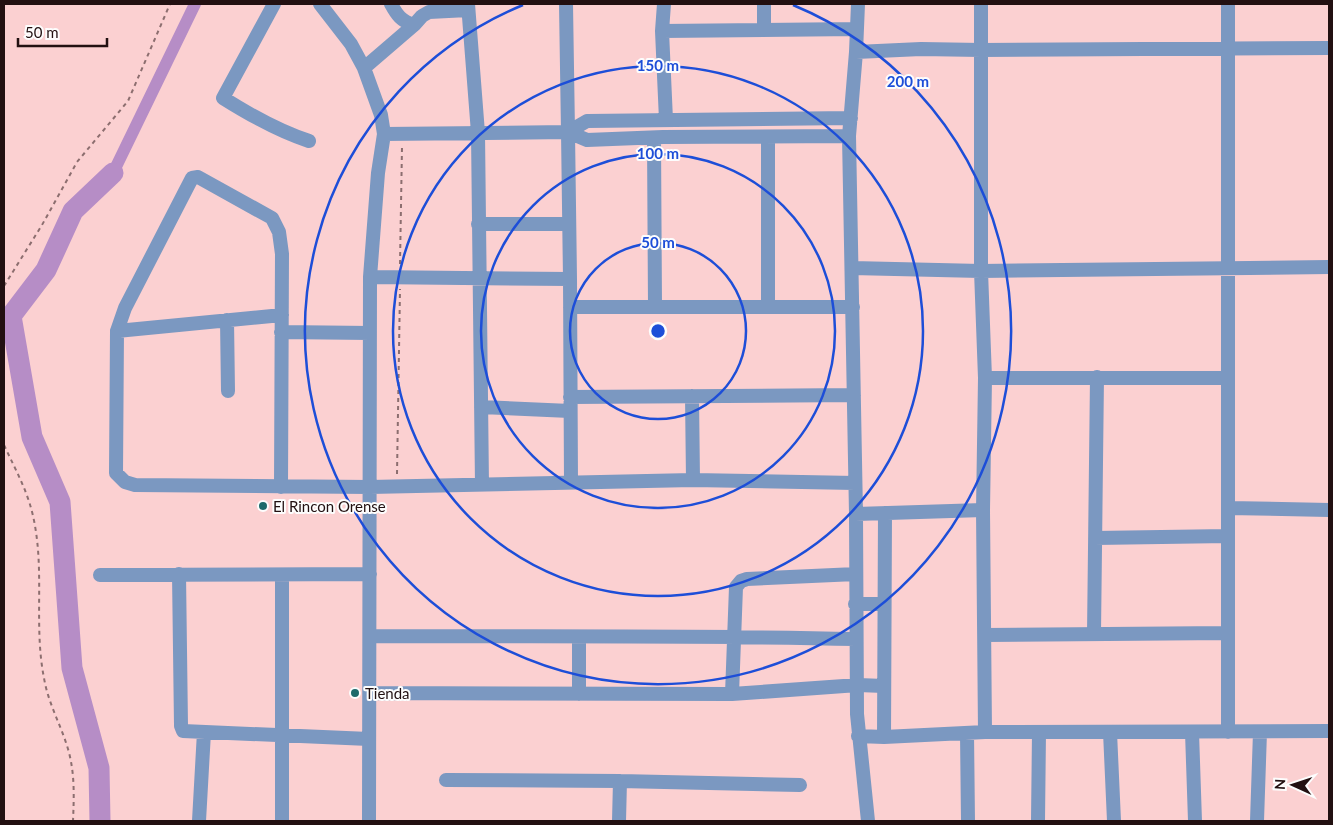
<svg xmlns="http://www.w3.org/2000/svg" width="1333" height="825" viewBox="0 0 1333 825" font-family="Lato,sans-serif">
  <rect width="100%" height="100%" fill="#fbd0d1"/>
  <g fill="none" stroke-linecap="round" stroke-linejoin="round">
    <path stroke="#b68dc6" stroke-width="12" d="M 113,173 L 195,4"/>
    <path stroke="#b68dc6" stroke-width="21" d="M 100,821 L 99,768 L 72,668 L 60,502 L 32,437 L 11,316 L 46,270 L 73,211 L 113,173"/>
    <path stroke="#8c6e6f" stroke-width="2" stroke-dasharray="4 4" stroke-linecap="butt" d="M 400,264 L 402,147
      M 4,286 L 42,225 L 77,162 L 128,101 L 170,4
      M 4,445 C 17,473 30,495 35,526 C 44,576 34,628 44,678 C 48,703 61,725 68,749 C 75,773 74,797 73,821
      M 397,474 L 400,289"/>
    <path stroke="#7b98c1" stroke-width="14" d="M 274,4 L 223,98 C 250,115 278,131 309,141
      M 320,4 L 351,44 L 364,68 L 381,115 L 384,134 L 378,173 L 370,277 L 369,821
      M 391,4 C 397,15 401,21 414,25
      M 468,4 L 478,133 L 482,485
      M 566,4 L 568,132
      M 664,4 L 662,31 L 666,120
      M 764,4 L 764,30
      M 858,4 L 856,52 L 849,136 L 856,514 L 857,714 L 868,821
      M 981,4 L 981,271 L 985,378 L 983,510 L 985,732
      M 1228,4 L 1228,732
      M 662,31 L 857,29
      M 856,52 L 921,49 L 981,50 L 1329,48
      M 364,68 L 414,25 L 422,16 L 429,12 L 468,10
      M 384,134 L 568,132 L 570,279
      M 849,136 L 663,137 L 587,140 L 568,132 L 587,121 L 851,118
      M 654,138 L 655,307
      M 478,224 L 569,224
      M 852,268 L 981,271 L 1329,267
      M 370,277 L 570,279 L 571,483
      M 570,307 L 853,307
      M 768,307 L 768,137
      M 227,320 L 228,391
      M 117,331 L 282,315
      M 281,332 L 370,333
      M 985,378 L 1228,378
      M 692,396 L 693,480
      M 570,397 L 854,395
      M 481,407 L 570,411
      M 281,487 L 282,254 L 279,232 L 272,218 L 198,177 L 192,178 L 125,308 L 117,331 L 116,473 L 125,482 L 135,485 L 370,487 L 693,480 L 855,483
      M 1228,508 L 1329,510
      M 856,514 L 983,510
      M 1095,538 L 1228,536
      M 179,574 L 181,726 L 183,731 L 369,739
      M 100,575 L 370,574
      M 855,604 L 884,604
      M 1094,634 L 1097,377
      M 985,635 L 1228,633
      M 370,636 C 532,637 694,635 856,639
      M 579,637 L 579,694
      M 370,693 L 732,694 L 858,685 L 884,686
      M 732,694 L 736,587 L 741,581 L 747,579 L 856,574
      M 1110,732 L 1114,821
      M 1192,732 L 1195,821
      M 967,733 L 968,821
      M 858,736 L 884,737 L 985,732 L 1329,731
      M 884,737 L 885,513
      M 446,780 L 620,781 L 800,785
      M 199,821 L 204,732
      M 282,821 L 282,575
      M 619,821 L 620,781
      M 1038,821 L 1039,732
      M 1257,821 L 1260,732"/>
  </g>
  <g fill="none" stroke="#1d4ed8" stroke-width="2.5">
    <circle cx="658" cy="331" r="88"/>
    <circle cx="658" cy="331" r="177"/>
    <circle cx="658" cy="331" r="265"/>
    <path d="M793 5A353 353 0 1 1 523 5"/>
  </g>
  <g fill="#1d6a6b" stroke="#fdfdfd" stroke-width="2">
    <circle cx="263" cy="506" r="5"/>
    <circle cx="355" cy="693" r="5"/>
  </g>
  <g text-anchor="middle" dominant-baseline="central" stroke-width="4" stroke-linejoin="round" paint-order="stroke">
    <g font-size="15" fill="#221011" stroke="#fdfdfd" text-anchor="start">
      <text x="273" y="506">El Rincon Orense</text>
      <text x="365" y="693">Tienda</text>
    </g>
  </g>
  <circle cx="658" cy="331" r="8" fill="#1d4ed8" stroke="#fdfdfd" stroke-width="2.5"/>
  <g font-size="15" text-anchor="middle" font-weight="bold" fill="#1d4ed8" stroke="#fdfdfd" stroke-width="4" stroke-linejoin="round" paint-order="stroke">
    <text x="658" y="71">150 m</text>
    <text x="908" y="87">200 m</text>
    <text x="658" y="159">100 m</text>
    <text x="658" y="248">50 m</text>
  </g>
  <rect width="1333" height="825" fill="none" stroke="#221011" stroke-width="10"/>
  <g transform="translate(1293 785) rotate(273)" stroke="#fdfdfd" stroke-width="4" paint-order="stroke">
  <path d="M0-4L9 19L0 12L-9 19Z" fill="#221011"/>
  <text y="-8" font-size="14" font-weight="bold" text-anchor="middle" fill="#221011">N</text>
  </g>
  <path d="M18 38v8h89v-8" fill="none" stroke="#221011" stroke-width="2.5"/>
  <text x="25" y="38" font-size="15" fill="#221011" stroke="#fdfdfd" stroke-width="4" paint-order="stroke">50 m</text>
</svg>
